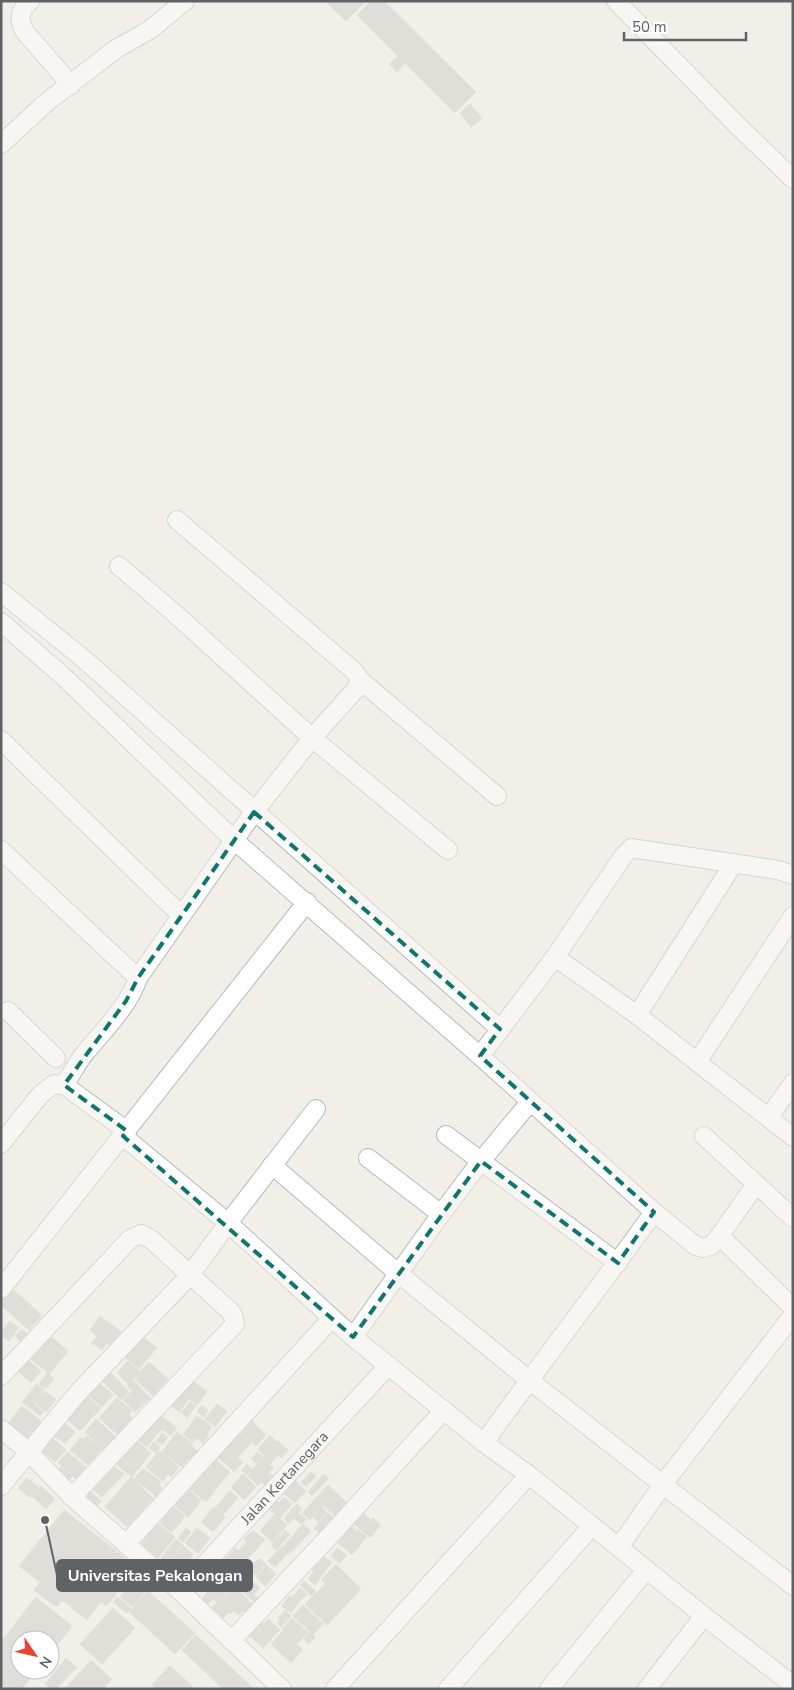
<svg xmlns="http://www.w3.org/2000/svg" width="794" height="1690" viewBox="0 0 794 1690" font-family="'Nunito Sans',sans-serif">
  <rect width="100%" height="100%" fill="#f1efe8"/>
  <path fill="#cccac5" stroke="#d6d1c6" d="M 325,1 L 366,1 L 346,21 Z
    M 371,1 L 384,1 L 476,92 L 455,113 L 357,15 Z
    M 398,56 L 405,63 L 397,72 L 389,64 Z
    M 470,104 L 482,118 L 471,127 L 460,113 Z
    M 11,1288 L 42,1315 L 29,1330 L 1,1305 L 1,1299 Z
    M 100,1316 L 121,1332 L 110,1346 L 107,1343 L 102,1350 L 91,1343 L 97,1336 L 90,1330 Z
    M 10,1321 L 19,1328 L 9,1341 L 1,1335 L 1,1332 Z
    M 22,1329 L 30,1337 L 23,1344 L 15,1336 Z
    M 138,1333 L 157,1348 L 139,1369 L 121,1354 Z
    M 49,1335 L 68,1351 L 49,1374 L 30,1358 Z
    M 26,1358 L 41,1371 L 31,1383 L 16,1370 Z
    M 128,1361 L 140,1372 L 128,1384 L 117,1373 Z
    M 149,1362 L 168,1379 L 153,1396 L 134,1378 Z
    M 110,1372 L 129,1392 L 121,1400 L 101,1380 Z
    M 47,1373 L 54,1378 L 46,1389 L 39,1384 Z
    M 188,1377 L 207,1392 L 197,1405 L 178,1390 Z
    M 96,1380 L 113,1395 L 102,1407 L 85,1393 Z
    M 133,1380 L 150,1398 L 135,1412 L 123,1400 L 132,1391 L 127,1386 Z
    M 37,1384 L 44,1390 L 34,1404 L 44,1412 L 40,1416 L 22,1402 Z
    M 45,1391 L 56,1400 L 46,1412 L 35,1403 Z
    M 180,1392 L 189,1399 L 179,1412 L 167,1402 Z
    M 88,1397 L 101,1408 L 80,1431 L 64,1417 L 76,1403 L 79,1406 Z
    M 117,1398 L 132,1411 L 129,1415 L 132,1418 L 118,1435 L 99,1418 Z
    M 190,1402 L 196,1406 L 187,1418 L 181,1413 Z
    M 217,1404 L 227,1411 L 215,1427 L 205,1419 Z
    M 202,1405 L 208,1410 L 204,1417 L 197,1411 Z
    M 22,1406 L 41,1421 L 24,1443 L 5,1427 Z
    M 155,1411 L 177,1428 L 171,1436 L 162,1429 L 158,1434 L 145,1424 Z
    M 197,1416 L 212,1427 L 207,1433 L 209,1435 L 203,1443 L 197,1438 L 193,1442 L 183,1434 Z
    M 96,1419 L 116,1437 L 104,1450 L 85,1432 Z
    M 252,1421 L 266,1435 L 256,1446 L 242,1433 Z
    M 63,1422 L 75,1432 L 65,1444 L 55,1436 L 56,1434 L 54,1432 Z
    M 145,1424 L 157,1433 L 147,1447 L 134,1437 Z
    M 177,1432 L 193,1444 L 191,1446 L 198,1451 L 191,1459 L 189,1458 L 182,1467 L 162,1452 Z
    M 162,1433 L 168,1437 L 162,1445 L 156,1441 Z
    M 241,1433 L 252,1442 L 238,1457 L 227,1448 Z
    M 270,1435 L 277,1442 L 265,1456 L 258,1449 Z
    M 50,1436 L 66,1450 L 55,1462 L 40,1449 Z
    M 87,1436 L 102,1449 L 88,1465 L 70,1450 L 81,1437 L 84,1439 Z
    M 134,1439 L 151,1453 L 138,1470 L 121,1457 Z
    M 278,1441 L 288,1450 L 281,1458 L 278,1455 L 270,1464 L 263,1458 Z
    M 154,1442 L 160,1447 L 156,1453 L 149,1448 Z
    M 227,1448 L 243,1462 L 234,1472 L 218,1457 Z
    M 159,1451 L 179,1467 L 171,1477 L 168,1474 L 163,1481 L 146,1467 Z
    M 68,1452 L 87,1468 L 77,1480 L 58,1463 Z
    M 257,1452 L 263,1457 L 257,1464 L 251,1459 Z
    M 211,1456 L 230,1472 L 220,1484 L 201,1469 Z
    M 120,1457 L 137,1470 L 132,1477 L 115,1463 Z
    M 263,1458 L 274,1468 L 269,1473 L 275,1478 L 266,1487 L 261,1482 L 258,1486 L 247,1475 Z
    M 247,1464 L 252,1469 L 247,1475 L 241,1470 Z
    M 112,1465 L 124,1474 L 102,1497 L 93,1490 Z
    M 62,1466 L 73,1476 L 67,1482 L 56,1473 Z
    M 143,1468 L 161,1482 L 159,1486 L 162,1488 L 156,1496 L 134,1479 Z
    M 201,1469 L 220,1484 L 206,1502 L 187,1487 Z
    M 311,1472 L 316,1476 L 306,1487 L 301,1482 Z
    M 243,1474 L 256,1487 L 244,1500 L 231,1487 Z
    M 324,1474 L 329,1478 L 312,1496 L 308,1492 Z
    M 131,1477 L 153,1498 L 127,1527 L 105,1507 Z
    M 292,1477 L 306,1491 L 295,1503 L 280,1490 Z
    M 27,1478 L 38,1487 L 30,1498 L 18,1488 Z
    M 328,1485 L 349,1505 L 337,1518 L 316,1498 Z
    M 41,1486 L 55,1499 L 46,1509 L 32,1496 Z
    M 86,1487 L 101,1501 L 95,1508 L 80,1495 Z
    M 189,1490 L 201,1501 L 188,1517 L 175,1506 Z
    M 230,1491 L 238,1498 L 223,1515 L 215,1508 Z
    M 284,1497 L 292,1504 L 280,1518 L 267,1507 L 275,1499 L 279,1503 Z
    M 316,1498 L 324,1505 L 310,1520 L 302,1513 Z
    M 297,1504 L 302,1509 L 289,1524 L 284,1518 Z
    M 173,1507 L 185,1516 L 172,1533 L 160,1523 Z
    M 214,1507 L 225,1517 L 213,1532 L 201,1522 Z
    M 322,1507 L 327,1512 L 319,1522 L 313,1517 Z
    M 64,1510 L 125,1558 L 122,1562 L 134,1572 L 123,1586 L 115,1580 L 112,1585 L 119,1591 L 106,1606 L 101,1602 L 87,1620 L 62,1600 L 56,1607 L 34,1590 L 40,1582 L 19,1566 Z
    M 299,1513 L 306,1519 L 301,1525 L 294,1518 Z
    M 328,1513 L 334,1518 L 320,1533 L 314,1528 Z
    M 363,1513 L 371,1520 L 362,1531 L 354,1524 Z
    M 275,1514 L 287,1525 L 272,1542 L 260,1531 Z
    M 373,1518 L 381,1525 L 370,1538 L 362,1531 Z
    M 157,1523 L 175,1537 L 158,1558 L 141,1545 L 149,1534 L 145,1530 L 150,1524 L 154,1527 Z
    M 303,1524 L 311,1531 L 299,1544 L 291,1537 Z
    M 350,1525 L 357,1531 L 343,1547 L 336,1541 Z
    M 186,1528 L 191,1532 L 183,1542 L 178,1538 Z
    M 197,1528 L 210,1538 L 198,1553 L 185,1543 Z
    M 253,1530 L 265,1540 L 256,1550 L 244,1539 Z
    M 285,1530 L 290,1535 L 276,1550 L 271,1545 Z
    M 358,1530 L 367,1537 L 352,1555 L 343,1547 Z
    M 292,1537 L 299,1544 L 289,1554 L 282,1548 Z
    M 176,1539 L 182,1544 L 164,1567 L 158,1562 Z
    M 247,1542 L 256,1550 L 240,1567 L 228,1556 L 235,1548 L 238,1551 Z
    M 182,1545 L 193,1554 L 190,1559 L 195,1563 L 190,1568 L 185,1565 L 182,1568 L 171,1560 Z
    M 281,1547 L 288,1553 L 275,1567 L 268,1561 Z
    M 337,1548 L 347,1555 L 340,1563 L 331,1556 Z
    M 228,1556 L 240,1567 L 228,1581 L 216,1569 Z
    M 324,1557 L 332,1562 L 315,1585 L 308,1579 L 314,1571 L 310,1568 L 315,1562 L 318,1565 Z
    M 259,1558 L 266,1564 L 256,1575 L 249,1569 Z
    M 336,1564 L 361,1589 L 347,1604 L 321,1580 Z
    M 266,1565 L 276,1574 L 265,1586 L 256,1577 Z
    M 215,1570 L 232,1586 L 217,1602 L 200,1586 L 204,1582 L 200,1577 L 207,1571 L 211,1575 Z
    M 139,1573 L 152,1583 L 133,1607 L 120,1597 Z
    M 251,1580 L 260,1588 L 254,1595 L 258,1598 L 254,1602 L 241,1590 Z
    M 304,1581 L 316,1591 L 311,1596 L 300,1585 Z
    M 325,1584 L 347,1604 L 327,1625 L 305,1604 Z
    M 235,1586 L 253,1605 L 245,1613 L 243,1611 L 239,1615 L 234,1611 L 231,1614 L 229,1612 L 223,1618 L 212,1607 Z
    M 300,1588 L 307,1594 L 299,1602 L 293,1596 Z
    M 148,1591 L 195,1633 L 175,1654 L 129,1612 Z
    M 207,1593 L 213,1599 L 207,1605 L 201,1600 Z
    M 290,1595 L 299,1602 L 291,1613 L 281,1606 Z
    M 36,1597 L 72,1626 L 50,1654 L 50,1640 L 20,1640 L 20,1670 L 37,1670 L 22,1689 L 1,1689 L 1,1638 L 3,1639 Z
    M 117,1597 L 131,1608 L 127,1613 L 113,1602 Z
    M 303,1605 L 323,1624 L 313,1635 L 293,1616 Z
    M 113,1608 L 135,1628 L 102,1664 L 80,1644 Z
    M 285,1610 L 291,1616 L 281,1627 L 277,1623 L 280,1620 L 278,1618 Z
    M 292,1618 L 308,1633 L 297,1644 L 282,1629 Z
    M 268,1619 L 280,1630 L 263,1648 L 248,1634 L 260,1621 L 264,1624 Z
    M 283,1631 L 303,1650 L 291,1663 L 271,1644 Z
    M 310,1632 L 315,1637 L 309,1644 L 304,1639 Z
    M 196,1635 L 254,1689 L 223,1689 L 182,1650 Z
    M 66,1658 L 77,1667 L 56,1689 L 51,1689 L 45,1684 Z
    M 91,1660 L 112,1679 L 103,1689 L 65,1689 Z
    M 170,1665 L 195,1689 L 155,1689 L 152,1685 Z"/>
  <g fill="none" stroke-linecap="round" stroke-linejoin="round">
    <defs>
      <g id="minor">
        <path d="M 30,1 C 19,11 18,19 25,32 L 71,85"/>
        <path d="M 616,1 L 737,125 L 793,179"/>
        <path d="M 1,144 L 48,101 L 116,49 L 151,29 L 185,1"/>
        <path d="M 119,566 L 172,611 L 312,738 L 448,850"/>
        <path d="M 1,592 L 85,660 L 500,1029"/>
        <path d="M 1,622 L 65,678 L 234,840 L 480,1056 L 654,1212 L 696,1246 L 703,1248 L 710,1246 L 716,1241 L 756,1184 L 793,1218"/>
        <path d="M 360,680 L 497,796"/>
        <path d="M 1,740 L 181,915"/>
        <path d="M 1,850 L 138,978"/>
        <path d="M 793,875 L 778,870 L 631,848 L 624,855 L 555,957 L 637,1015 L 793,1137"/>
        <path d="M 8,1011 L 56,1058"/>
        <path d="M 637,1015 L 734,863"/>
        <path d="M 480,1056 L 555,957"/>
        <path d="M 697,1062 L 793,916"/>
        <path d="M 64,1085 C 71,1075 77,1063 85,1053 C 104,1030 129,1006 138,978 L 254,812 L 312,738 L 356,689 L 360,680 L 354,671 L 177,520"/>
        <path d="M 769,1117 L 793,1083"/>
        <path d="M 446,1135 L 618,1263"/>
        <path d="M 123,1136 L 228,1223 L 316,1109"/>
        <path d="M 704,1136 L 756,1184"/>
        <path d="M 1,1144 L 40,1095 L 54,1084 L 64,1085 L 127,1131"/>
        <path d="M 368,1158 L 441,1214"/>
        <path d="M 272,1165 L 399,1274 L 529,1380 L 793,1586"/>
        <path d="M 720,1236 L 793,1308"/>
        <path d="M 1,1289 L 307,902"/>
        <path d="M 353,1337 L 441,1214 L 481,1161 L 530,1102"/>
        <path d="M 1,1376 L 130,1239 L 141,1234 L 152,1240 L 231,1312 L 234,1318 L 235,1324 L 72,1497"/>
        <path d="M 1,1429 L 29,1452 L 72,1497 L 180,1591 L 282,1689"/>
        <path d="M 484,1443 C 539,1365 598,1290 654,1212"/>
        <path d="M 1,1486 L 76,1395 L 190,1275 L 228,1223 L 353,1337 L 484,1443 L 529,1475 L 704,1616 L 793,1685"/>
        <path d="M 126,1544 L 332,1318"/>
        <path d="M 619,1547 L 664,1483 L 793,1315"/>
        <path id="s1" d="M 180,1591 L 389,1365"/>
        <path d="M 232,1640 L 336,1529 L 444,1410"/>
        <path d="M 335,1689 L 529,1475"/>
        <path d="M 448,1689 L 592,1526"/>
        <path d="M 549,1689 L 646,1570"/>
        <path d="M 647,1689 L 704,1616"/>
      </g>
    </defs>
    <use href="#minor" stroke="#b5b8bc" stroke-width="20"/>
    <use href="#minor" stroke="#fff" stroke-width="18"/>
  </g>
  <path d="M0 0H794V1690H0ZM 254,812 L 500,1029 L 480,1056 L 654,1212 L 618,1263 L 481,1161 L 353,1337 L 123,1136 L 127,1131 L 64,1085 L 126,1001 L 138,978 Z" fill="#f1efe8" fill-opacity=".55" fill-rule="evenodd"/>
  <path fill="none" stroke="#0f766e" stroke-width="4" stroke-dasharray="10 6" stroke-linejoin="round" d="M 254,812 L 500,1029 L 480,1056 L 654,1212 L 618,1263 L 481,1161 L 353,1337 L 123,1136 L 127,1131 L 64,1085 L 126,1001 L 138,978 Z"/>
  <g text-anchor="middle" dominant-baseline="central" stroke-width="4" stroke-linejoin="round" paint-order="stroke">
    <g font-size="15" fill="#5f6368" stroke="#fff">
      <text stroke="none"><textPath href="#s1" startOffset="154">Jalan Kertanegara</textPath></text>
    </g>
  </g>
  <path fill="none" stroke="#5f6368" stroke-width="2" d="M45 1520L57 1575"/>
  <circle fill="#5f6368" stroke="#fff" stroke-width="2" cx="45" cy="1520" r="5"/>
  <rect fill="#5f6368" stroke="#5f6368" stroke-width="2" x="57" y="1560" width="195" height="31" rx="5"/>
  <g font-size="16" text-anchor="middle" font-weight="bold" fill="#fff">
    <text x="155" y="1581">Universitas Pekalongan</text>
  </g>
  <rect width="794" height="1690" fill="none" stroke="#5f6368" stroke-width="5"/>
  <g transform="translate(35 1655) rotate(124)"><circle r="24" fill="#ffffff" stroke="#bfc1c3"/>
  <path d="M0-4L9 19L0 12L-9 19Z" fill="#ea4335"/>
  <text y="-8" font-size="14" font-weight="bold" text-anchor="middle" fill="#5f6368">N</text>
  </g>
  <path d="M624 32v8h122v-8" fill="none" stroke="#5f6368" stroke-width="2.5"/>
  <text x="632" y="32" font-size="15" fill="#5f6368" stroke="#ffffff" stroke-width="4" paint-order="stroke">50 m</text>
</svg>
